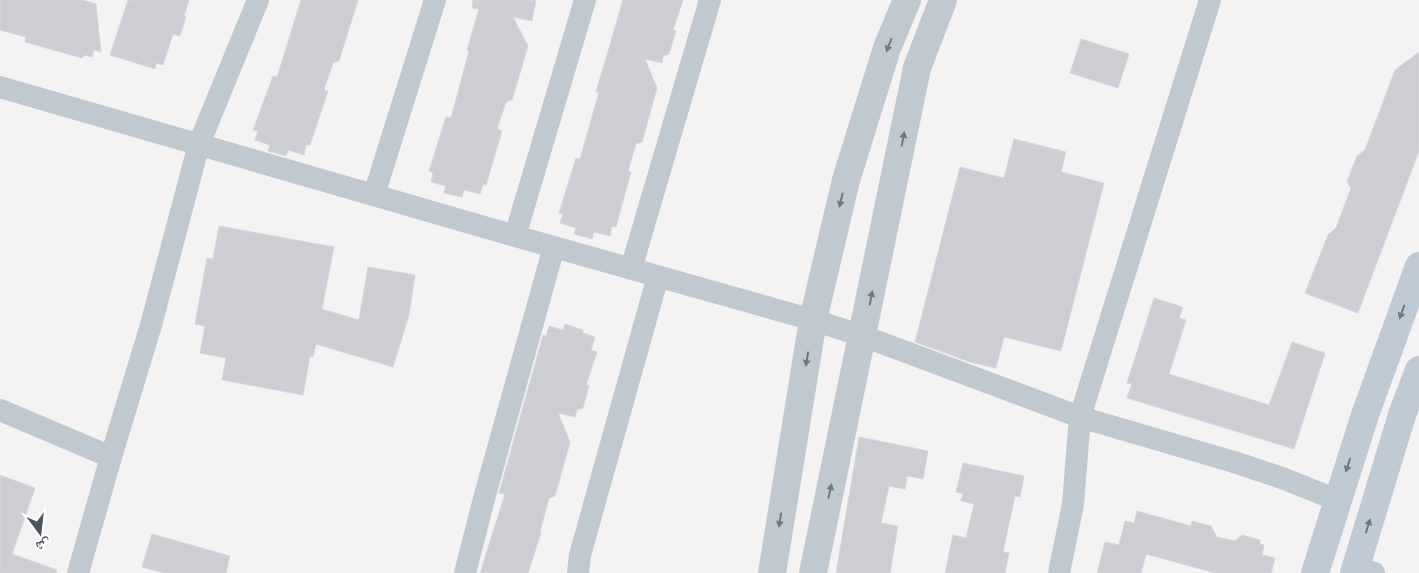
<svg xmlns="http://www.w3.org/2000/svg" width="1419" height="573" viewBox="0 0 1419 573" font-family="Ubuntu,'Noto Naskh Arabic',sans-serif">
  <rect width="100%" height="100%" fill="#f4f2f2"/>
  <path fill="#ccced4" stroke="#d6d8dd" d="M 0,0 L 83,0 L 96,4 L 101,52 L 94,50 L 92,57 L 85,55 L 82,58 L 25,42 L 26,37 L 0,30 Z
    M 128,0 L 189,0 L 184,16 L 186,17 L 180,36 L 173,34 L 163,65 L 156,63 L 155,69 L 110,55 Z
    M 301,0 L 358,0 L 339,61 L 333,63 L 324,90 L 328,91 L 310,145 L 306,145 L 304,155 L 288,150 L 286,156 L 268,151 L 270,145 L 255,140 L 258,131 L 253,130 L 273,76 L 277,77 Z
    M 473,0 L 536,0 L 532,21 L 513,17 L 528,46 L 512,100 L 506,102 L 497,129 L 502,131 L 486,185 L 483,184 L 480,194 L 464,190 L 462,197 L 444,193 L 446,186 L 431,182 L 433,173 L 429,171 L 446,117 L 451,118 L 469,51 L 467,50 L 479,9 L 472,8 Z
    M 623,0 L 683,0 L 673,30 L 676,31 L 669,54 L 663,56 L 662,63 L 645,59 L 657,88 L 642,142 L 636,144 L 628,171 L 631,172 L 616,227 L 612,226 L 610,236 L 594,232 L 592,239 L 574,234 L 576,228 L 560,223 L 563,214 L 559,213 L 576,158 L 580,159 L 599,92 L 596,92 Z
    M 1081,39 L 1129,54 L 1118,88 L 1070,73 Z
    M 1419,52 L 1419,151 L 1358,313 L 1305,293 L 1328,235 L 1336,228 L 1351,188 L 1347,182 L 1357,156 L 1365,150 L 1395,70 Z
    M 1014,139 L 1066,152 L 1061,172 L 1104,183 L 1061,351 L 1004,337 L 996,368 L 970,362 L 915,342 L 960,167 L 1004,178 Z
    M 219,226 L 334,247 L 322,309 L 359,320 L 368,267 L 415,275 L 409,315 L 393,367 L 316,344 L 313,357 L 310,356 L 303,395 L 222,380 L 226,358 L 200,353 L 205,326 L 195,324 L 207,258 L 213,259 Z
    M 1154,298 L 1183,307 L 1179,318 L 1186,320 L 1169,374 L 1269,405 L 1292,342 L 1325,353 L 1294,449 L 1127,398 L 1132,384 L 1127,383 Z
    M 565,324 L 583,330 L 583,333 L 595,337 L 591,350 L 597,352 L 586,385 L 589,385 L 583,408 L 577,410 L 575,417 L 558,413 L 570,442 L 555,496 L 549,498 L 540,532 L 541,533 L 528,573 L 480,573 L 505,494 L 499,493 L 543,335 L 546,336 L 549,326 L 563,330 Z
    M 859,437 L 928,451 L 923,479 L 907,476 L 905,489 L 889,486 L 881,523 L 898,526 L 890,573 L 836,573 Z
    M 963,463 L 1024,476 L 1020,497 L 1015,496 L 1003,552 L 1009,553 L 1005,573 L 945,573 L 953,535 L 966,538 L 974,504 L 961,501 L 963,494 L 956,492 Z
    M 0,475 L 35,488 L 12,554 L 57,570 L 56,573 L 0,573 Z
    M 1137,511 L 1191,526 L 1192,521 L 1211,526 L 1217,537 L 1235,541 L 1242,535 L 1260,540 L 1260,544 L 1264,545 L 1262,555 L 1275,558 L 1271,573 L 1215,573 L 1146,554 L 1141,573 L 1097,573 L 1105,542 L 1119,545 L 1125,521 L 1134,523 Z
    M 152,534 L 230,556 L 226,573 L 164,573 L 142,567 Z"/>
  <g fill="none" stroke-linecap="round" stroke-linejoin="round">
    <path stroke="#c0c9d0" stroke-width="22" d="M 0,87 L 515,236 L 813,320 L 863,336 L 1080,417 L 1234,462 L 1282,478 L 1337,500
      M 374,195 L 435,0
      M 515,236 L 585,0
      M 631,269 L 710,0
      M 0,410 L 111,457
      M 1356,567 L 1374,573
      M 78,573 L 111,457 L 151,325 L 199,144 L 258,0
      M 465,573 L 485,495 L 554,247
      M 578,573 L 580,555 L 658,276
      M 1059,573 L 1073,504 L 1080,417 L 1210,0"/>
    <path stroke="#c0c9d0" stroke-width="28" d="M 772,573 L 813,320 L 846,180 L 887,48 L 907,0
      M 813,573 L 917,68 L 943,0"/>
    <path stroke="#c0cad5" stroke-width="28" d="M 1315,573 L 1365,415 L 1419,266
      M 1354,573 L 1402,415 L 1419,370"/>
  </g>
  <defs><path id="oneway-solid" d="M-6-.8H1V-3.2L6.5 0L1 3.2V.8H-6Z" transform="scale(1.25)"/></defs>
  <g fill="#6d7881">
    <use href="#oneway-solid" transform="translate(889 45) rotate(111)"/>
    <use href="#oneway-solid" transform="translate(903 139) rotate(-79)"/>
    <use href="#oneway-solid" transform="translate(841 200) rotate(103)"/>
    <use href="#oneway-solid" transform="translate(871 298) rotate(-79)"/>
    <use href="#oneway-solid" transform="translate(807 359) rotate(99)"/>
    <use href="#oneway-solid" transform="translate(830 491) rotate(-78)"/>
    <use href="#oneway-solid" transform="translate(780 520) rotate(99)"/>
  </g>
  <g fill="#6d7882">
    <use href="#oneway-solid" transform="translate(1402 312) rotate(110)"/>
    <use href="#oneway-solid" transform="translate(1348 465) rotate(108)"/>
    <use href="#oneway-solid" transform="translate(1368 526) rotate(-73)"/>
  </g>
  <g transform="translate(40 533) rotate(165)" stroke="#ffffff" stroke-width="4" paint-order="stroke">
  <path d="M0-4L9 19L0 12L-9 19Z" fill="#4a555f"/>
  <text y="-8" font-size="14" font-weight="bold" text-anchor="middle" fill="#4a555f">ش</text>
  </g>
</svg>
